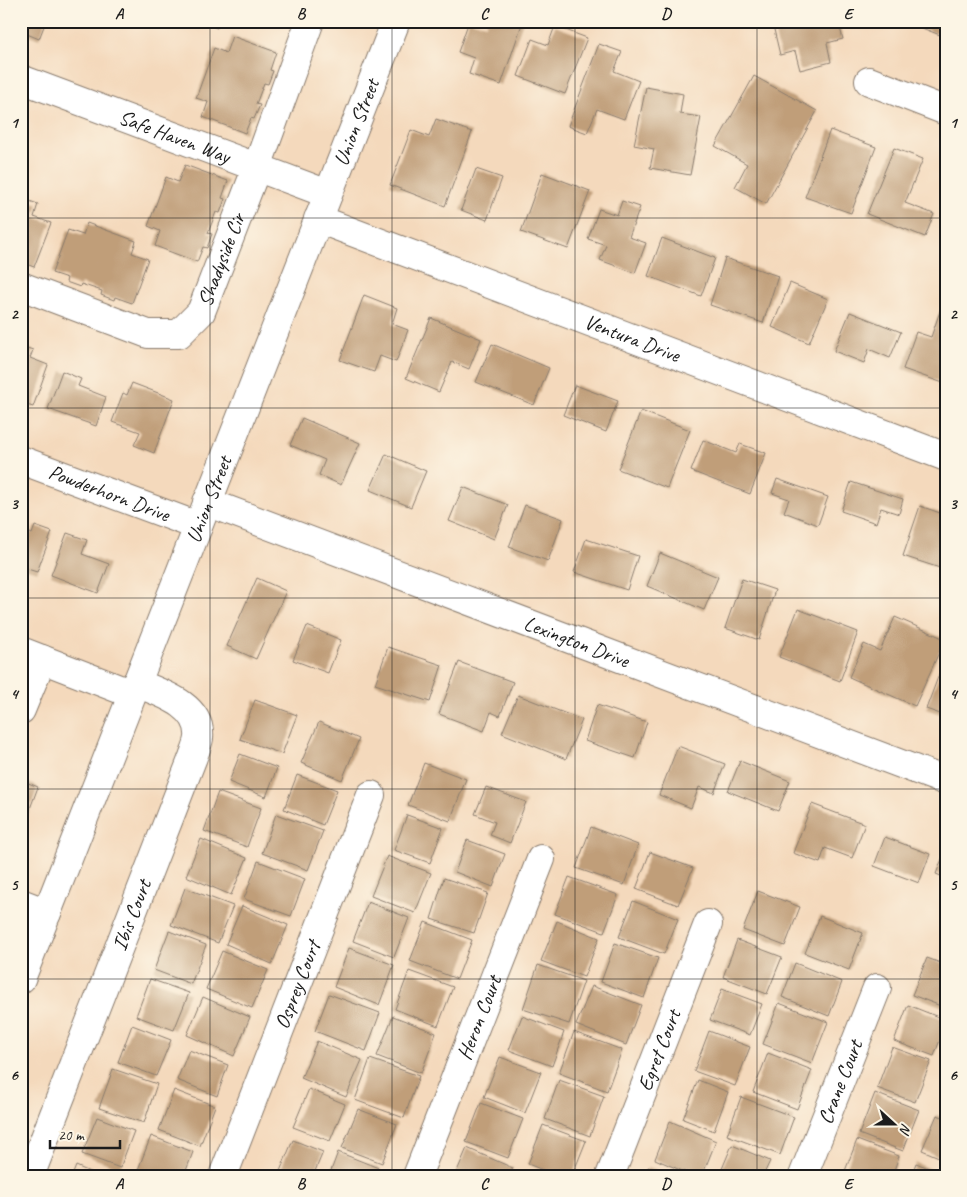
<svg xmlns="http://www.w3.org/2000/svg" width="967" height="1197" viewBox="0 0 967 1197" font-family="Caveat,sans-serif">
  <rect width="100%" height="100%" fill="#fcf5e5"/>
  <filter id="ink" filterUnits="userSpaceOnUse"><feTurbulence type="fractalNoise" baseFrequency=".02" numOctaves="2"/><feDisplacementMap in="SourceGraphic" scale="10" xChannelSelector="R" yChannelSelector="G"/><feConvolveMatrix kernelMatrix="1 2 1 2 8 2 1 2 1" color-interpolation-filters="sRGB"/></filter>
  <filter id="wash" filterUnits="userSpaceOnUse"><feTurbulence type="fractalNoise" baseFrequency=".0096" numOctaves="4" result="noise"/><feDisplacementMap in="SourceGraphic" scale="20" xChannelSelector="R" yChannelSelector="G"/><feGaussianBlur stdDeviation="1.12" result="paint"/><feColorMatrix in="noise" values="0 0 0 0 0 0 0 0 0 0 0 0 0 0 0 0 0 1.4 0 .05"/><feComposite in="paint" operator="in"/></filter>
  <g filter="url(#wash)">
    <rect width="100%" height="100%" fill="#f4d9bc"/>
    <g id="blocks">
      <path fill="#c09e79" d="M 21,21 L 46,21 L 39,39 L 27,34 L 21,48 Z
        M 199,21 L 220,21 L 217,28 Z
        M 469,21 L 486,25 L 487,21 L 523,21 L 501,85 L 469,74 L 474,58 L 458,52 Z
        M 772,21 L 838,21 L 843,39 L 827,43 L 831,62 L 800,70 L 795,51 L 780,55 Z
        M 904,21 L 945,21 L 940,35 Z
        M 555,26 L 587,38 L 565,94 L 518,76 L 532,39 L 548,45 Z
        M 232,36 L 276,52 L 270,70 L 273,71 L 268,84 L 264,83 L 256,104 L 260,105 L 254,119 L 251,118 L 245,133 L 203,117 L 208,102 L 196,98 L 214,48 L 226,53 Z
        M 599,44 L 622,52 L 614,71 L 639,81 L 624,119 L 597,109 L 587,133 L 568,126 Z
        M 754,76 L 817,111 L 766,204 L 735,187 L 747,164 L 715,146 Z
        M 646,87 L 683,94 L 680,114 L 701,117 L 690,175 L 650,168 L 654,149 L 634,145 Z
        M 436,119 L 472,132 L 445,206 L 390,185 L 411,130 L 429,137 Z
        M 830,130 L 876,147 L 851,213 L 805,197 Z
        M 894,148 L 923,159 L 905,203 L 934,214 L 925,237 L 867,214 Z
        M 185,165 L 228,181 L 222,198 L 225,199 L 220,213 L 216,212 L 208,233 L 212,234 L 207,248 L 203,247 L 197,262 L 155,246 L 160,231 L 148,226 L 166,177 L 178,182 Z
        M 476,169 L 502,178 L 487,220 L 461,210 Z
        M 542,173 L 590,191 L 568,249 L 521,232 Z
        M 21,198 L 38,204 L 34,217 L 51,223 L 34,267 L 21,262 Z
        M 622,201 L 640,207 L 629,237 L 646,243 L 635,273 L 600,260 L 606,245 L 588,239 L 599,209 L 617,215 Z
        M 87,223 L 136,241 L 132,253 L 148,259 L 132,303 L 115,297 L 114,300 L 101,295 L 102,291 L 81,284 L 80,287 L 66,282 L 67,278 L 52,273 L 68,230 L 83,235 Z
        M 662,238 L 715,258 L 701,296 L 648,276 Z
        M 725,258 L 778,276 L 763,323 L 710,305 Z
        M 790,283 L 828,299 L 809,343 L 772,327 Z
        M 364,295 L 397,308 L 392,324 L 408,330 L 396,362 L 380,356 L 374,372 L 340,360 Z
        M 944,300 L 946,301 L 946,384 L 903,369 L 916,332 L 931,337 Z
        M 850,312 L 901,332 L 890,358 L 869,349 L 864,363 L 834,351 Z
        M 431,318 L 481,339 L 469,369 L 452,362 L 439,392 L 406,378 Z
        M 492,344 L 549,368 L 534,405 L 476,382 Z
        M 21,346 L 33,350 L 30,358 L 48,365 L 33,407 L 21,403 Z
        M 62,371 L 81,379 L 78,386 L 106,397 L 96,426 L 48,409 Z
        M 132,383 L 174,399 L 154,453 L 134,445 L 140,432 L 112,422 L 123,393 L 127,395 Z
        M 575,385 L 618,401 L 606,432 L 563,415 Z
        M 641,411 L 690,430 L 667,488 L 618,469 Z
        M 302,418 L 360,443 L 341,485 L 319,475 L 325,460 L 290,445 Z
        M 703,440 L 736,453 L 740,444 L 766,453 L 750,494 L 691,471 Z
        M 386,454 L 426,471 L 411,507 L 370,490 Z
        M 777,479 L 828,497 L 818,525 L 784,512 L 789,499 L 772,493 Z
        M 851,482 L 903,499 L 899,514 L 881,508 L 876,523 L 841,511 Z
        M 463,487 L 508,505 L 494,539 L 449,521 Z
        M 525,505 L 563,519 L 548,561 L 509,547 Z
        M 920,506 L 946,515 L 946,570 L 903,556 Z
        M 35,526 L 52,532 L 37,572 L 21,567 L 21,529 L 32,534 Z
        M 67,533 L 87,540 L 82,554 L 109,564 L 98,593 L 51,575 Z
        M 586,539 L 638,556 L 627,590 L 574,572 Z
        M 660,553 L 718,577 L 704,610 L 647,586 Z
        M 257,578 L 286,591 L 256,659 L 227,646 Z
        M 742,579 L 775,590 L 759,640 L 725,628 Z
        M 798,609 L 858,632 L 840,681 L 779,657 Z
        M 895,617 L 945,639 L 915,706 L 849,677 L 864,644 L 880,651 Z
        M 307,626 L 341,640 L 328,673 L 293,660 Z
        M 388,647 L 442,665 L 430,702 L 375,684 Z
        M 946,656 L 946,716 L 926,709 Z
        M 459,662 L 513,682 L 500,716 L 491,712 L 484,731 L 439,714 Z
        M 518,695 L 582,720 L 566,759 L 502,733 Z
        M 255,700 L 297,715 L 282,754 L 240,739 Z
        M 597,705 L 647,722 L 635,758 L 585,741 Z
        M 319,722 L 359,739 L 342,780 L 301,763 Z
        M 678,746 L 725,764 L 714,793 L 699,787 L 691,808 L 659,795 Z
        M 240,754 L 277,768 L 266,797 L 229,782 Z
        M 740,761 L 790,781 L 778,811 L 728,791 Z
        M 424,763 L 466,779 L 450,821 L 408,805 Z
        M 297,775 L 337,790 L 323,825 L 284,809 Z
        M 21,780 L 38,787 L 21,833 Z
        M 486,787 L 526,802 L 510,843 L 490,835 L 495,822 L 475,814 Z
        M 218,792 L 261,808 L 247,847 L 204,831 Z
        M 812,804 L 865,824 L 852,858 L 825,848 L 820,863 L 793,853 Z
        M 276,814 L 323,831 L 308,870 L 262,853 Z
        M 407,815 L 443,828 L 430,863 L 394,850 Z
        M 591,827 L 638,845 L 624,885 L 576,868 Z
        M 885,837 L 930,854 L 919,883 L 874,866 Z
        M 201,839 L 247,858 L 231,895 L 186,876 Z
        M 467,840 L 505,854 L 493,887 L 455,872 Z
        M 946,849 L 946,878 L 936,874 Z
        M 650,852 L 693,868 L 678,905 L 636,889 Z
        M 387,856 L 431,873 L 415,913 L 371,896 Z
        M 258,861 L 305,879 L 291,916 L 244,899 Z
        M 569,877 L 618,895 L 604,932 L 555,914 Z
        M 444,878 L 488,893 L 474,933 L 431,919 Z
        M 185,888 L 233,906 L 218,943 L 171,925 Z
        M 758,891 L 800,907 L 785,946 L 743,930 Z
        M 633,901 L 678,919 L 664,954 L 619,937 Z
        M 368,902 L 409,918 L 394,957 L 353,941 Z
        M 242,906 L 288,925 L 272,964 L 226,944 Z
        M 820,916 L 863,933 L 849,970 L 805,953 Z
        M 557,921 L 599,938 L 584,977 L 541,961 Z
        M 425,922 L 472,940 L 457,979 L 410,961 Z
        M 169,931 L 206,945 L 191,984 L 154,970 Z
        M 737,940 L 782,957 L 767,994 L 723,977 Z
        M 615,943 L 658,958 L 644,998 L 601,982 Z
        M 349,948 L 394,965 L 379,1005 L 334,987 Z
        M 222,951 L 268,970 L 252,1008 L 206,989 Z
        M 927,958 L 946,965 L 946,1008 L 912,995 Z
        M 795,963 L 842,982 L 829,1016 L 782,997 Z
        M 538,965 L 584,981 L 569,1024 L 523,1009 Z
        M 409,971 L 453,987 L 438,1026 L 395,1009 Z
        M 150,979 L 189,993 L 174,1030 L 136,1016 Z
        M 592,986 L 641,1005 L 626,1045 L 576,1025 Z
        M 722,989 L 762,1004 L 750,1035 L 710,1020 Z
        M 329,994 L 380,1013 L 366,1051 L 315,1031 Z
        M 203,997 L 250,1017 L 234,1056 L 187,1035 Z
        M 779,1003 L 828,1022 L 812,1063 L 763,1044 Z
        M 908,1005 L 946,1020 L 946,1024 L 934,1056 L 894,1041 Z
        M 393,1016 L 436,1033 L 421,1073 L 377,1056 Z
        M 522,1016 L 564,1032 L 552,1066 L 509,1050 Z
        M 132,1025 L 171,1040 L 156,1076 L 118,1062 Z
        M 709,1031 L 750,1047 L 735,1086 L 694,1071 Z
        M 574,1032 L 622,1050 L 607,1091 L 559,1073 Z
        M 317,1041 L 362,1060 L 346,1097 L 301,1078 Z
        M 892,1047 L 931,1061 L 915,1102 L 877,1088 Z
        M 189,1050 L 228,1065 L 217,1096 L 177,1080 Z
        M 768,1053 L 812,1070 L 797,1109 L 753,1092 Z
        M 500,1057 L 541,1072 L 525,1113 L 484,1097 Z
        M 370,1059 L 419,1076 L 404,1118 L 355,1100 Z
        M 113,1069 L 157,1084 L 144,1123 L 99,1108 Z
        M 559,1080 L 604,1096 L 590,1136 L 545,1119 Z
        M 698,1080 L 728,1092 L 714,1131 L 683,1119 Z
        M 309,1089 L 345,1104 L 330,1141 L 293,1127 Z
        M 174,1090 L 215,1106 L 200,1146 L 159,1130 Z
        M 875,1093 L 919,1110 L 903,1151 L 859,1134 Z
        M 741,1097 L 794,1117 L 780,1155 L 727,1135 Z
        M 481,1103 L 523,1119 L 508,1158 L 466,1142 Z
        M 358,1109 L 397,1124 L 382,1163 L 342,1148 Z
        M 937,1115 L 946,1118 L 946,1160 L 922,1150 Z
        M 97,1117 L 134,1131 L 120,1168 L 82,1154 Z
        M 670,1121 L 716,1141 L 702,1176 L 694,1176 L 655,1159 Z
        M 543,1125 L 586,1141 L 572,1176 L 557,1176 L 528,1164 Z
        M 151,1136 L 193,1152 L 184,1176 L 136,1175 Z
        M 293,1140 L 323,1152 L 313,1176 L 278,1176 Z
        M 857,1140 L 899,1156 L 892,1176 L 843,1176 Z
        M 732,1145 L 770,1161 L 763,1176 L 719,1176 Z
        M 467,1148 L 513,1168 L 509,1176 L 455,1176 Z
        M 338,1152 L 381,1169 L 378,1176 L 329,1176 Z
        M 916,1163 L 946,1175 L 946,1176 L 911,1176 Z
        M 76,1166 L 99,1176 L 72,1176 Z
        M 648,1167 L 673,1175 L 673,1176 L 645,1176 Z"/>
    </g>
  </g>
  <g filter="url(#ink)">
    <use href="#blocks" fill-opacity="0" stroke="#887a6c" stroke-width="1"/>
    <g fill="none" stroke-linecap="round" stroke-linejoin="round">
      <defs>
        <g id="minor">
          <path id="s1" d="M 21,79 L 328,194"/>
          <path d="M 869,81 L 946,111"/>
          <path id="s2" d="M 318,219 L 946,457"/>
          <path id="s3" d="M 21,286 L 148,334 L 179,334 L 201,312 L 257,167 L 310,21"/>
          <path id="s4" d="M 21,460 L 198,526"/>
          <path id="s5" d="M 207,502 L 946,781"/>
          <path d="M 21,651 L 132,694"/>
          <path d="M 21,710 L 42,659"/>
          <path d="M 21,903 L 47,913"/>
          <path id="s6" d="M 21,979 L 396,21"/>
          <path id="s7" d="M 30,1176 L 193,757 C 195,751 198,745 199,738 C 202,705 161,693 136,683"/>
          <path id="s8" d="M 223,1176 L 371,795"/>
          <path id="s9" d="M 417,1176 L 541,859"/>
          <path id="s10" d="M 610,1176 L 708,924"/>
          <path id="s11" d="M 803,1176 L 877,988"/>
        </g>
      </defs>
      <use href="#minor" stroke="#887a6c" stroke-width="30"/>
      <use href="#minor" stroke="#fff" stroke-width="28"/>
    </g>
  </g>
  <path fill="none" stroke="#1c1c1c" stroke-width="1" stroke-opacity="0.55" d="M 210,21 L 210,1176M 392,21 L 392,1176M 575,21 L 575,1176M 757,21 L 757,1176M 21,218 L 946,218M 21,408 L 946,408M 21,598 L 946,598M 21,789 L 946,789M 21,979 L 946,979"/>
  <g text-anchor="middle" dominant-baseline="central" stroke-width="5" stroke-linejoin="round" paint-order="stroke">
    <g font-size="21" fill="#1c1c1c" stroke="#fcf5e5">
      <text stroke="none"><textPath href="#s6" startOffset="920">Union Street</textPath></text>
      <text stroke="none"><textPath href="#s1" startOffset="164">Safe Haven Way</textPath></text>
      <text stroke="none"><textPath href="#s3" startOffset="254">Shadyside Cir</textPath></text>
      <text stroke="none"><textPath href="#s2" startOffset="336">Ventura Drive</textPath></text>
      <text stroke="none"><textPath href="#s4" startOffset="94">Powderhorn Drive</textPath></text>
      <text stroke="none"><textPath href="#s6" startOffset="515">Union Street</textPath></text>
      <text stroke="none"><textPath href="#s5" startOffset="395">Lexington Drive</textPath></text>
      <text stroke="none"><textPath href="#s7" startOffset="280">Ibis Court</textPath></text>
      <text stroke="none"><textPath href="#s8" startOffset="205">Osprey Court</textPath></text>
      <text stroke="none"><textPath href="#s9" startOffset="170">Heron Court</textPath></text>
      <text stroke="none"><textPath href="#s10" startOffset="135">Egret Court</textPath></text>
      <text stroke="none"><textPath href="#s11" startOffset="101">Crane Court</textPath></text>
    </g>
  </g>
  <rect width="967" height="1197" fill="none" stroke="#fcf5e5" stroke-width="55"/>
  <g transform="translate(894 1124) rotate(111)" stroke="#fcf5e5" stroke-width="4" paint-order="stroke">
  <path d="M0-4L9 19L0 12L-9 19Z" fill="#1c1c1c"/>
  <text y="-8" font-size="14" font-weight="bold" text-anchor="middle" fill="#1c1c1c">N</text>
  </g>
  <path d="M50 1140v8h70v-8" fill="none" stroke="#1c1c1c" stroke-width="2.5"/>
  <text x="58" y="1140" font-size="15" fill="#1c1c1c" stroke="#fcf5e5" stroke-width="4" paint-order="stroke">20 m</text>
  <rect x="28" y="28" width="912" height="1142" fill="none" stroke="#1c1c1c" stroke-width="2"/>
  <g font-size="16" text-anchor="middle" font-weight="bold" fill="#1c1c1c">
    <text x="119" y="19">A</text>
    <text x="301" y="19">B</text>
    <text x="484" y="19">C</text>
    <text x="666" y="19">D</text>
    <text x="848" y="19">E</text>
    <text x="14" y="128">1</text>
    <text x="953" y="128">1</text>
    <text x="14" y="319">2</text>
    <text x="953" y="319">2</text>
    <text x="14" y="509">3</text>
    <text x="953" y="509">3</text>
    <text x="14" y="699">4</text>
    <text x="953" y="699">4</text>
    <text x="14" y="890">5</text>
    <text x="953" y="890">5</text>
    <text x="14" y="1080">6</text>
    <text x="953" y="1080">6</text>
    <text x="119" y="1189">A</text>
    <text x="301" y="1189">B</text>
    <text x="484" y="1189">C</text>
    <text x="666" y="1189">D</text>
    <text x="848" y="1189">E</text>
  </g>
</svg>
